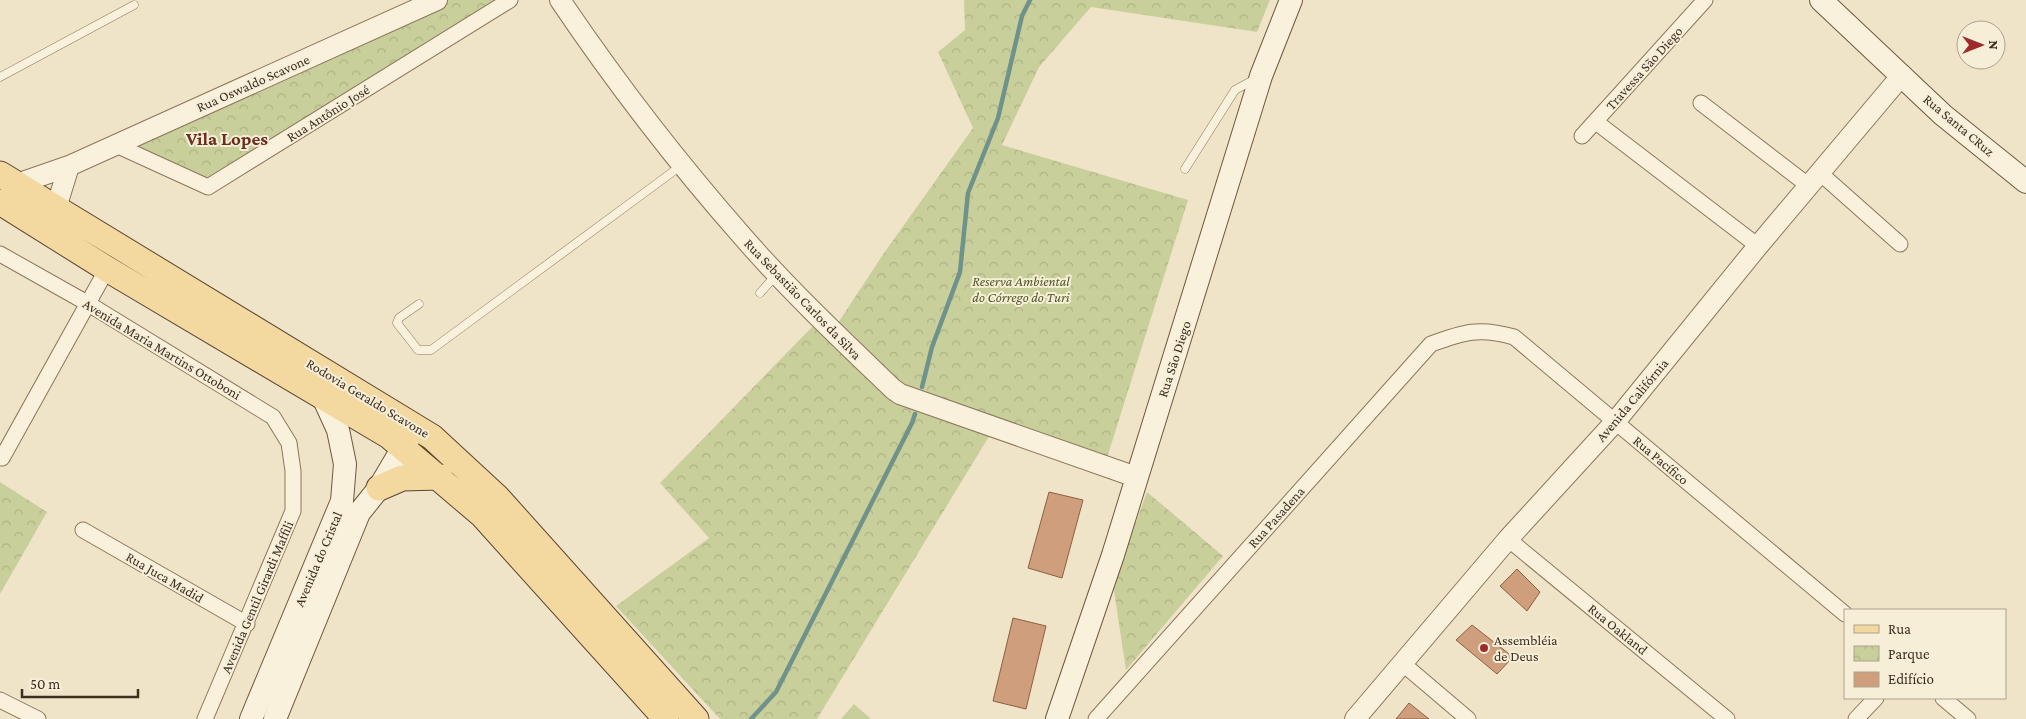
<svg xmlns="http://www.w3.org/2000/svg" width="2026" height="719" viewBox="0 0 2026 719" font-family="'Crimson Pro',serif">
  <defs>
    <pattern id="park-crowns" width="20" height="18" patternUnits="userSpaceOnUse" patternTransform="scale(1.25)"><rect width="20" height="18" fill="#c9cf9b"/><path d="M2 6a3 3 0 1 1 6 0M12 15a3 3 0 1 1 6 0" fill="none" stroke="#aeb285"/></pattern>
  </defs>
  <rect width="100%" height="100%" fill="#f0e4c8"/>
  <path fill="#c9cf9b" d="M 854,704 L 871,719 L 841,719 Z"/>
  <path fill="url(#park-crowns)" d="M 437,0 L 510,0 L 208,187 L 116,145 Z
    M 964,0 L 1270,0 L 1257,32 L 1091,7 L 1039,67 L 1002,145 L 1188,200 L 1107,458 L 999,420 L 817,719 L 720,719 L 616,606 L 709,538 L 660,483 L 814,325 L 838,323 L 884,253 L 973,128 L 938,52 L 965,30 Z
    M 0,482 L 47,512 L 0,594 Z
    M 1147,492 L 1223,556 L 1126,670 L 1113,584 Z"/>
  <g fill="none" stroke-linecap="round" stroke-linejoin="round">
    <path stroke="#6f938a" stroke-width="4.5" d="M 922,387 L 932,347 L 960,272 L 968,193 L 998,118 L 1022,16 L 1030,0
      M 751,719 L 776,692 L 912,423 L 915,414"/>
  </g>
  <path fill="#cf9f7d" stroke="#8d5f41" d="M 1049,492 L 1083,500 L 1062,578 L 1028,568 Z
    M 1517,569 L 1540,592 L 1527,611 L 1500,586 Z
    M 1013,618 L 1046,626 L 1026,709 L 993,701 Z
    M 1472,625 L 1513,657 L 1497,674 L 1456,640 Z
    M 1409,703 L 1429,719 L 1396,719 Z"/>
  <g fill="none" stroke-linecap="round" stroke-linejoin="round">
    <defs>
      <path id="service" d="M 0,77 L 134,5
        M 1185,169 L 1235,90 L 1257,78
        M 760,293 L 776,275
        M 419,304 L 399,318 L 397,323 L 418,350 L 431,350 L 682,165"/>
      <path id="minor" d="M 1701,103 L 1809,186
        M 1596,122 L 1758,246
        M 1582,136 L 1705,0
        M 116,145 L 208,187 L 510,0
        M 1820,173 L 1900,244
        M 0,254 L 87,303 L 273,417 L 289,443 L 293,471 L 293,511 L 205,719
        M 2,458 L 107,269
        M 83,530 L 247,624
        M 1508,539 L 1727,719
        M 1402,663 L 1468,719
        M 1943,698 L 1968,719
        M 0,700 L 38,719
        M 1096,719 L 1431,344 C 1464,332 1479,327 1514,337 L 1845,614
        M 1856,719 L 1876,698"/>
      <path id="tertiary" d="M 560,0 C 616,83 677,162 743,237 C 790,291 842,340 893,389 L 900,394 L 1136,477
        M 17,184 L 69,166 L 437,0
        M 56,208 L 69,166
        M 1355,719 L 1508,539 L 1615,422 L 1758,246 L 1902,75"/>
      <path id="secondary" d="M 1821,0 L 1943,115 L 2026,182
        M 251,719 L 342,501 L 345,464 L 338,430 L 322,395
        M 275,719 L 359,513 L 379,488 L 412,432
        M 1057,719 L 1113,555 L 1261,76 L 1291,0"/>
      <path id="primary" d="M 0,174 L 432,437 L 498,498 L 696,719
        M 0,202 L 107,269 L 389,436 L 482,515 L 666,719
        M 379,488 L 402,478 L 440,477"/>
    </defs>
    <use href="#service" stroke="#8d765c" stroke-width="9"/>
    <use href="#minor" stroke="#8d765c" stroke-width="17"/>
    <use href="#tertiary" stroke="#8d765c" stroke-width="22"/>
    <use href="#secondary" stroke="#6f573f" stroke-width="24"/>
    <use href="#primary" stroke="#5b4430" stroke-width="27"/>
    <use href="#service" stroke="#faf1dc" stroke-width="8"/>
    <use href="#minor" stroke="#faf1dc" stroke-width="15"/>
    <use href="#tertiary" stroke="#faf1dc" stroke-width="20"/>
    <use href="#secondary" stroke="#faf1dc" stroke-width="22"/>
    <use href="#primary" stroke="#f3d9a0" stroke-width="25"/>
  </g>
  <circle fill="#9e2a2b" stroke="#f7eed8" stroke-width="2" cx="1484" cy="648" r="5"/>
  <g text-anchor="middle" dominant-baseline="central" stroke-width="4" stroke-linejoin="round" paint-order="stroke">
    <g font-size="14" fill="#3d2e20" stroke="#f7eed8">
      <text transform="translate(1644 68) rotate(-48)">Travessa São Diego</text>
      <text transform="translate(253 83) rotate(-24)">Rua Oswaldo Scavone</text>
      <text transform="translate(328 113) rotate(-32)">Rua Antônio José</text>
      <text transform="translate(1959 125) rotate(40)">Rua Santa CRuz</text>
      <text transform="translate(803 299) rotate(46)">Rua Sebastião Carlos da Silva</text>
      <text transform="translate(162 349) rotate(31)">Avenida Maria Martins Ottoboni</text>
      <text transform="translate(1174 359) rotate(-72)">Rua São Diego</text>
      <text transform="translate(368 398) rotate(31)">Rodovia Geraldo Scavone</text>
      <text transform="translate(1632 400) rotate(-50)">Avenida Califórnia</text>
      <text transform="translate(1661 460) rotate(40)">Rua Pacífico</text>
      <text transform="translate(1276 517) rotate(-48)">Rua Pasadena</text>
      <text transform="translate(318 559) rotate(-67)">Avenida do Cristal</text>
      <text transform="translate(165 577) rotate(30)">Rua Juca Madid</text>
      <text transform="translate(257 597) rotate(-67)">Avenida Gentil Girardi Maffili</text>
      <text transform="translate(1618 629) rotate(39)">Rua Oakland</text>
    </g>
    <g font-size="14" font-style="italic" fill="#4d5a26" stroke="#f7eed8">
      <text x="1021" y="281">Reserva Ambiental<tspan x="1021" dy="16">do Córrego do Turi</tspan></text>
    </g>
    <g font-size="14" fill="#3d2e20" stroke="#f7eed8" text-anchor="start">
      <text x="1494" y="640">Assembléia<tspan x="1494" dy="16">de Deus</tspan></text>
    </g>
    <g font-size="19" font-weight="bold" fill="#6b2e1e" stroke="#f7eed8">
      <text x="227" y="138">Vila Lopes</text>
    </g>
  </g>
  <rect x="1844" y="609" width="162" height="90" fill="#f7eed8" stroke="#ada18e"/>
  <rect x="1854" y="625" width="25" height="8" fill="#f3d9a0" stroke="#ada18e"/>
  <text x="1888" y="634" font-size="15" fill="#3d2e20">Rua</text>
  <rect x="1854" y="646" width="25" height="15" fill="url(#park-crowns)" stroke="#ada18e"/>
  <text x="1888" y="659" font-size="15" fill="#3d2e20">Parque</text>
  <rect x="1854" y="672" width="25" height="15" fill="#cf9f7d" stroke="#ada18e"/>
  <text x="1888" y="684" font-size="15" fill="#3d2e20">Edifício</text>
  <g transform="translate(1981 45) rotate(90)"><circle r="24" fill="#f7eed8" stroke="#ada18e"/>
  <path d="M0-4L9 19L0 12L-9 19Z" fill="#9e2a2b"/>
  <text y="-8" font-size="14" font-weight="bold" text-anchor="middle" fill="#3d2e20">N</text>
  </g>
  <path d="M22 689v8h116v-8" fill="none" stroke="#3d2e20" stroke-width="2.5"/>
  <text x="30" y="689" font-size="15" fill="#3d2e20" stroke="#f7eed8" stroke-width="4" paint-order="stroke">50 m</text>
</svg>
